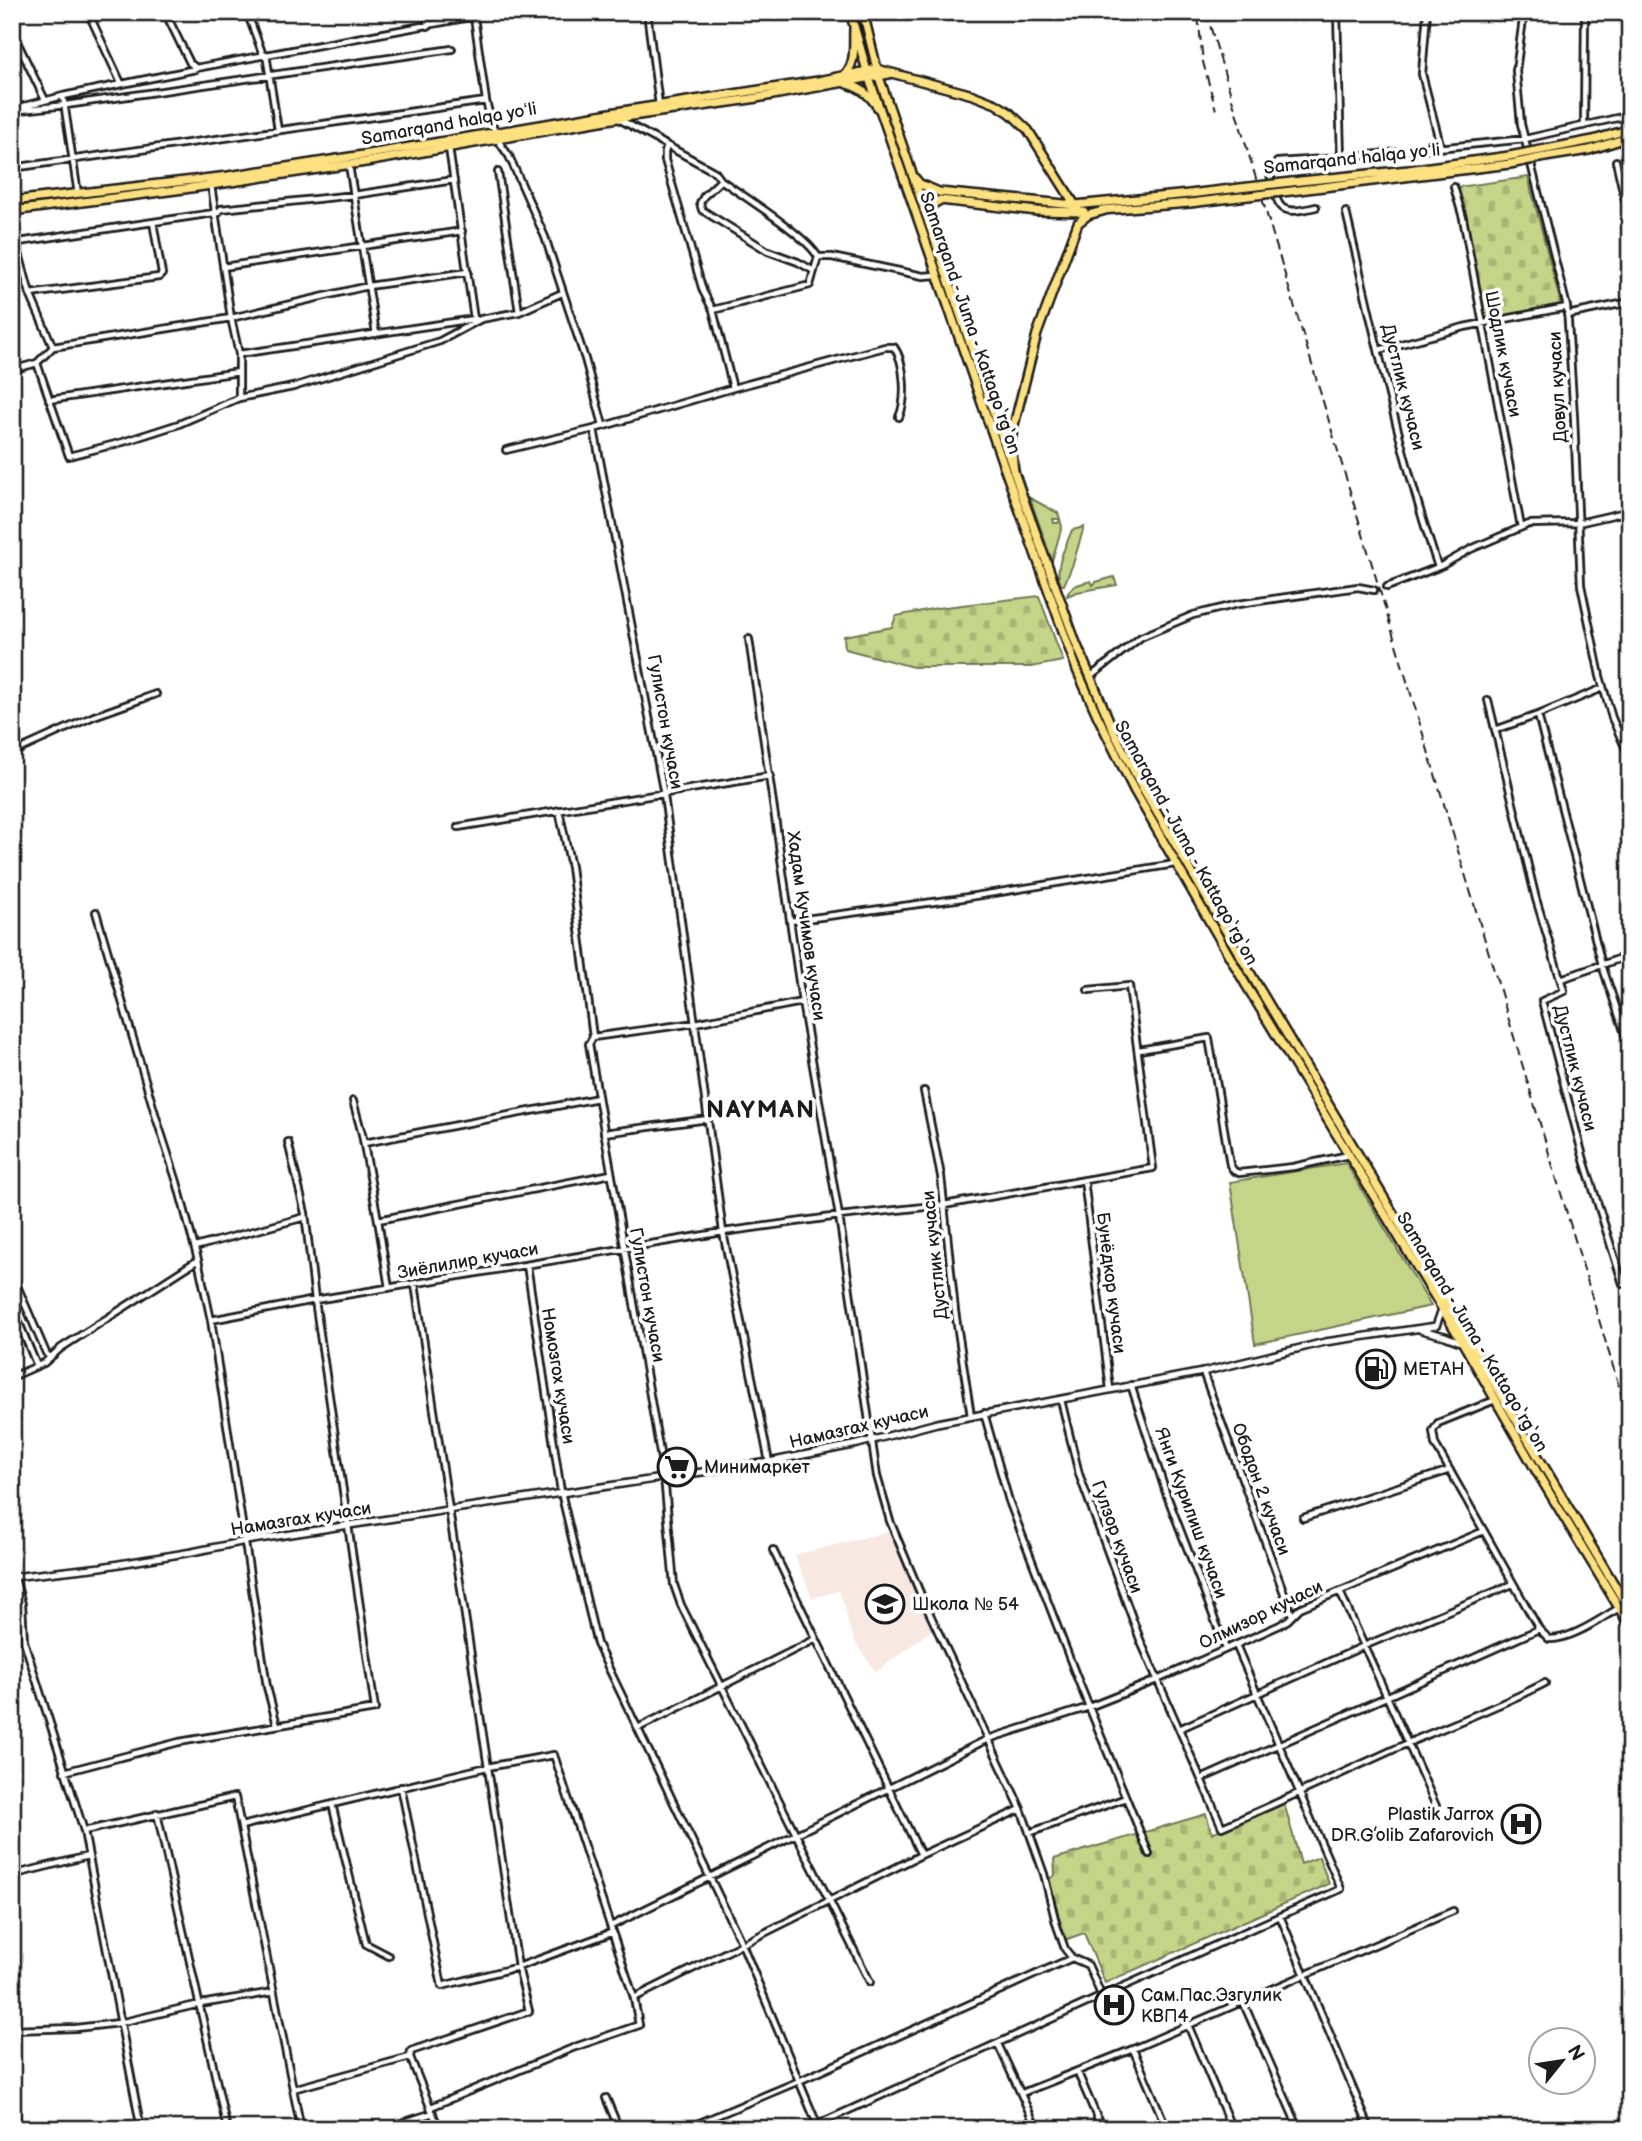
<svg xmlns="http://www.w3.org/2000/svg" width="1642" height="2141" viewBox="0 0 1642 2141" font-family="'Balsamiq Sans',sans-serif">
  <defs>
    <pattern id="cemetery-stones" width="16" height="16" patternUnits="userSpaceOnUse" patternTransform="scale(1.75)"><rect width="16" height="16" fill="#c4d488"/><path d="M2 7V4a2 2 0 0 1 4 0v3zM10 15v-3a2 2 0 0 1 4 0v3z" fill="#a8b575"/></pattern>
  </defs>
  <rect width="100%" height="100%" fill="#fff"/>
  <filter id="ink" filterUnits="userSpaceOnUse"><feTurbulence type="fractalNoise" baseFrequency=".0143" numOctaves="2"/><feDisplacementMap in="SourceGraphic" scale="14" xChannelSelector="R" yChannelSelector="G"/><feConvolveMatrix kernelMatrix="1 2 1 2 8 2 1 2 1" color-interpolation-filters="sRGB"/></filter>
  <g filter="url(#ink)">
    <path fill="#f8e8e2" d="M 894,1530 L 936,1627 L 876,1672 L 855,1642 L 848,1623 L 846,1610 L 839,1591 L 812,1598 L 795,1555 Z"/>
    <path fill="#c4d488" stroke="#707852" stroke-width="2" d="M 1030,498 L 1058,513 L 1060,519 L 1053,519 L 1054,523 L 1058,523 L 1060,520 L 1062,526 L 1052,561 Z
      M 1084,527 L 1073,564 L 1064,585 L 1061,585 C 1053,568 1066,546 1072,530 Z
      M 1114,577 L 1117,585 L 1077,592 L 1067,596 C 1070,584 1081,584 1091,581 L 1093,585 L 1096,582 Z
      M 1346,1163 L 1431,1306 L 1255,1344 L 1230,1182 Z"/>
    <path fill="url(#cemetery-stones)" stroke="#707852" stroke-width="2" d="M 1528,177 L 1561,305 L 1486,321 L 1458,187 Z
      M 1039,596 L 1063,661 L 1031,667 L 913,667 L 845,649 L 844,636 L 892,627 L 896,616 L 937,608 Z
      M 1284,1803 L 1301,1864 L 1319,1857 L 1329,1884 L 1105,1983 L 1084,1933 L 1065,1940 L 1049,1879 L 1055,1875 L 1054,1859 L 1206,1814 L 1212,1833 Z"/>
    <g fill="none" stroke-linecap="round" stroke-linejoin="round">
      <defs>
        <path id="minor" d="M 88,12 L 121,83
          M 165,12 L 190,63 L 196,68 L 497,12
          M 247,12 L 263,55
          M 426,12 L 428,26
          M 647,12 L 659,105
          M 1337,12 L 1341,158
          M 1427,12 L 1422,74 L 1441,148
          M 1524,12 L 1516,71 L 1521,124 L 1567,307 L 1574,417 L 1581,585 L 1600,676 L 1612,718 L 1630,758
          M 474,17 L 486,101 L 491,121 L 497,139 L 509,156 L 545,237 L 585,359 L 603,425
          M 12,31 L 45,100
          M 266,54 L 278,130
          M 63,96 L 78,194
          M 20,107 L 63,96 L 196,69
          M 12,111 L 66,105 L 452,49
          M 619,119 L 715,172 L 721,180 C 743,196 807,236 818,257
          M 1584,126 L 1585,12
          M 667,146 L 665,152 L 665,160 L 703,291 L 713,310 L 733,388
          M 449,148 L 474,319 L 476,319
          M 1616,161 L 1630,221
          M 349,165 L 376,334
          M 12,168 L 486,101
          M 498,172 L 519,312
          M 721,180 L 704,196 L 700,203 L 702,210 L 768,251 L 798,262 L 814,271
          M 211,185 L 231,318 L 239,354 L 239,398
          M 1454,187 L 1463,218 L 1521,527
          M 1316,207 C 1278,216 1279,210 1270,174 L 1277,162 L 1341,158 L 1525,139 L 1630,115
          M 1346,212 C 1374,331 1399,451 1438,567
          M 215,216 L 221,209 L 354,195 L 454,180
          M 16,242 L 30,294 L 53,347 L 37,363
          M 12,243 L 214,213
          M 223,267 L 462,231
          M 30,294 L 159,277 L 162,274 L 153,222
          M 713,310 L 810,285 L 818,257 L 832,257 L 923,276 L 937,275
          M 1567,315 L 1630,302
          M 53,347 L 231,318 L 368,286 L 468,272
          M 1379,350 L 1464,327 L 1567,307
          M 239,354 L 474,319
          M 12,370 L 37,363 L 69,456 L 123,442 L 179,424 L 239,398 L 293,387 L 440,341 L 481,319 L 519,312 L 562,293
          M 49,400 L 239,372
          M 594,429 L 664,795 L 723,1232 L 769,1462
          M 506,450 L 594,429 L 733,388 L 885,347 L 894,347 C 905,362 907,400 899,417
          M 1387,587 L 1441,566 L 1471,549 L 1529,524 L 1578,523 L 1630,511
          M 749,639 L 802,1002 L 839,1216 L 877,1476 L 890,1521 L 921,1595 L 1021,1809 L 1044,1874 L 1056,1923 L 1065,1949 L 1072,1958 L 1088,1965 L 1102,1997
          M 1090,677 L 1141,637 L 1193,615 L 1238,604 L 1358,587 L 1374,590
          M 1488,700 L 1536,899 L 1564,991 L 1542,1001 L 1584,1160 L 1623,1284 L 1630,1282
          M 1538,715 L 1602,965 L 1630,1049
          M 1495,730 L 1538,715 L 1603,688
          M 12,753 L 94,716 L 156,694
          M 559,810 L 571,867 L 593,1037
          M 458,827 L 770,776
          M 96,912 L 156,1117 L 177,1182 L 198,1260 L 211,1320 L 267,1687 L 277,1725
          M 790,921 L 956,899 L 1175,864
          M 1561,979 L 1630,955
          M 593,1037 L 589,1044 L 664,1476 L 674,1585 L 681,1605 L 870,1982
          M 593,1037 L 695,1023 L 802,1002
          M 1139,1050 L 1209,1038 L 1230,1165 L 1234,1171 L 1239,1173 L 1293,1167 L 1349,1155
          M 924,1091 L 941,1176 L 955,1311 L 971,1416
          M 353,1101 L 362,1134 L 378,1220 L 611,1174
          M 604,1133 L 708,1119
          M 364,1143 L 598,1098
          M 1084,1180 L 1110,1389
          M 378,1220 L 389,1288
          M 195,1247 L 305,1217
          M 527,1265 L 561,1492 L 597,1644 L 742,1944 L 819,2129
          M 12,1274 L 46,1353 L 50,1358
          M 415,1284 L 518,1967 L 529,2011 L 411,2051 L 410,2057 L 439,2129
          M 12,1306 L 37,1366
          M 211,1320 L 315,1300 L 723,1232 L 839,1216 L 944,1205 L 1153,1168 L 1129,986 L 1088,990
          M 1203,1372 L 1292,1615
          M 12,1377 L 44,1363 L 61,1348 L 198,1260
          M 1131,1385 L 1166,1493 L 1226,1649
          M 1061,1400 L 1079,1474 L 1141,1642 L 1222,1827 C 1285,1800 1346,1771 1408,1743 C 1454,1723 1501,1706 1545,1683
          M 1495,1400 L 1438,1423 L 1433,1431 L 1435,1444 L 1539,1629 L 1549,1639 C 1571,1640 1600,1619 1619,1608
          M 984,1413 L 1009,1501 L 1076,1675 L 1149,1854
          M 1303,1518 L 1450,1470
          M 773,1550 L 921,1855
          M 12,1567 L 22,1604 L 24,1641 L 84,1831 L 141,2129
          M 1340,1592 L 1436,1806
          M 1236,1645 L 1341,1889 L 1280,1916
          M 638,1728 L 816,1639
          M 1179,1729 L 1364,1646 L 1513,1584
          M 64,1772 L 179,1742 L 375,1709 L 315,1300 L 305,1213 L 288,1142
          M 1201,1779 L 1539,1629
          M 401,1787 L 442,1986 L 518,1967 L 613,1932
          M 332,1804 L 366,1944 L 389,1956
          M 157,1813 L 227,2129
          M 241,1826 L 487,1767 L 554,1755 L 634,1998 L 639,2025 L 575,2047 L 431,2107
          M 84,1831 L 235,1797 L 301,2129
          M 1029,1833 L 1126,1798
          M 12,1875 L 88,1856
          M 611,1926 L 988,1739 L 1089,1707 L 1157,1680 L 1280,1625 L 1288,1620 L 1300,1608 L 1484,1531
          M 634,1998 L 921,1855 L 1021,1809
          M 1243,2002 L 1299,2129
          M 1188,2025 L 1232,2129
          M 12,2030 L 76,2028 L 119,2023 L 200,2004 L 274,1992
          M 998,2044 L 1037,2129
          M 1133,2049 L 1167,2129
          M 1077,2071 L 1102,2129
          M 293,2089 L 410,2057
          M 1022,2093 L 1133,2049 L 1453,1911
          M 606,2098 L 619,2129
          M 383,2129 L 433,2113
          M 685,2129 L 799,2081 L 1072,1958
          M 807,2129 L 1280,1916 L 1370,2129"/>
        <path id="tertiary" d="M 1421,1330 L 1445,1336 L 1463,1343
          M 12,1577 L 101,1567 L 192,1552 L 246,1541 L 401,1517 L 769,1462 L 858,1444 L 937,1423 L 1203,1372 L 1325,1342 L 1436,1326 L 1442,1309"/>
        <path id="secondary" d="M 12,2105 L 18,2129"/>
        <path id="primary" d="M 850,12 L 869,78 L 1003,464 L 1077,670 L 1098,717 L 1134,790 L 1246,985 L 1463,1343 L 1538,1474 L 1630,1626
          M 863,12 L 879,77 L 1021,492 L 1076,643 L 1114,732 L 1141,785 L 1259,988 L 1630,1611"/>
        <path id="trunk" d="M 843,76 C 857,65 853,45 854,28
          M 847,84 C 863,88 870,96 879,109
          M 1546,149 L 1593,140 L 1630,129
          M 1545,157 L 1589,150 L 1630,137
          M 913,176 L 920,184 L 939,192 L 1075,205 L 1189,194
          M 1291,182 L 1408,170 L 1509,156
          M 1291,191 L 1510,164
          M 12,201 L 228,176 L 363,155 L 616,112 L 818,81 L 877,69 L 973,95 L 996,104 L 1010,113 L 1028,130 L 1080,213
          M 924,210 L 940,200 L 1037,211 L 1084,212
          M 1102,210 L 1190,203
          M 12,211 L 184,189 L 366,162 L 618,118 L 751,99 L 889,74
          M 1014,472 L 1011,442 L 1013,429 L 1037,334 L 1078,223 L 1088,215 L 1106,210"/>
      </defs>
      <use href="#minor" stroke="#1c1c1c" stroke-width="10"/>
      <use href="#tertiary" stroke="#1c1c1c" stroke-width="10"/>
      <use href="#secondary" stroke="#1c1c1c" stroke-width="11"/>
      <use href="#primary" stroke="#1c1c1c" stroke-width="12"/>
      <use href="#trunk" stroke="#1c1c1c" stroke-width="12"/>
      <use href="#minor" stroke="#fff" stroke-width="4.5"/>
      <use href="#tertiary" stroke="#fff" stroke-width="5"/>
      <use href="#secondary" stroke="#fff" stroke-width="6"/>
      <use href="#primary" stroke="#fde080" stroke-width="7"/>
      <use href="#trunk" stroke="#fde080" stroke-width="7"/>
      <path stroke="#1c1c1c" stroke-width="2" stroke-dasharray="10 5" stroke-linecap="butt" d="M 1206,12 L 1630,1423
        M 1198,16 L 1203,62 L 1216,110"/>
      <defs>
        <path id="trunk-bridge" d="M 1509,156 L 1546,149
          M 1510,164 L 1545,157
          M 1189,194 L 1291,182
          M 1190,203 L 1291,191"/>
      </defs>
      <use href="#trunk-bridge" stroke="#1c1c1c" stroke-width="12" stroke-linecap="butt"/>
      <use href="#trunk-bridge" stroke="#fde080" stroke-width="7"/>
    </g>
  </g>
  <defs>
    <symbol id="fuel-ring" viewBox="-11 -11 22 22"><circle r="9.5" fill="#fff" stroke="#1c1c1c" stroke-width="1.5"/><path d="M-5.5-6h7V0h2V4h1.3V-2.5L3-4.5l.8-.8L6-3V5H2.5V1h-1V6h-7ZM-4.2-4.7v3.2H.2V-4.7Z" fill="#1c1c1c"/></symbol>
    <symbol id="supermarket-ring" viewBox="-11 -11 22 22"><circle r="9.5" fill="#fff" stroke="#1c1c1c" stroke-width="1.5"/><path d="M-6-5.5h2.5l.6 2H6L4.5 2H-2.5L-4.4-4H-6ZM-1.5 3.2a1.3 1.3 0 1 0 .1 0ZM3 3.2a1.3 1.3 0 1 0 .1 0Z" fill="#1c1c1c"/></symbol>
    <symbol id="school-ring" viewBox="-11 -11 22 22"><circle r="9.5" fill="#fff" stroke="#1c1c1c" stroke-width="1.5"/><path d="M0-5L7-2L0 1L-7-2ZM-4 1L0 2.5L4 1V4Q0 6-4 4Z" fill="#1c1c1c"/></symbol>
    <symbol id="hospital-ring" viewBox="-11 -11 22 22"><circle r="9.5" fill="#fff" stroke="#1c1c1c" stroke-width="1.5"/><path d="M-5-5h3v3.5h4V-5h3V5h-3V1.5h-4V5h-3Z" fill="#1c1c1c"/></symbol>
  </defs>
  <g fill-rule="evenodd">
    <use href="#fuel-ring" x="1354" y="1347" width="44" height="44"/>
    <use href="#supermarket-ring" x="655" y="1445" width="44" height="44"/>
    <use href="#school-ring" x="863" y="1582" width="44" height="44"/>
    <use href="#hospital-ring" x="1499" y="1802" width="44" height="44"/>
    <use href="#hospital-ring" x="1092" y="1983" width="44" height="44"/>
  </g>
  <g text-anchor="middle" dominant-baseline="central" stroke-width="7" stroke-linejoin="round" paint-order="stroke">
    <g font-size="18" fill="#1c1c1c" stroke="#fff">
      <text transform="translate(449 124) rotate(-10)">Samarqand halqa yoʻli</text>
      <text transform="translate(1352 159) rotate(-6)">Samarqand halqa yoʻli</text>
      <text transform="translate(970 323) rotate(71)">Samarqand - Juma - Kattaqo‘rg‘on</text>
      <text transform="translate(1503 354) rotate(79)">Шодлик кучаси</text>
      <text transform="translate(1403 387) rotate(76)">Дустлик кучаси</text>
      <text transform="translate(1558 387) rotate(-93)">Довул кучаси</text>
      <text transform="translate(665 722) rotate(80)">Гулистон кучаси</text>
      <text transform="translate(1186 843) rotate(61)">Samarqand - Juma - Kattaqo‘rg‘on</text>
      <text transform="translate(806 926) rotate(82)">Хадам Кучимов кучаси</text>
      <text transform="translate(1575 1068) rotate(76)">Дустлик кучаси</text>
      <text transform="translate(935 1255) rotate(-96)">Дустлик кучаси</text>
      <text transform="translate(468 1261) rotate(-10)">Зиёлилир кучаси</text>
      <text transform="translate(1111 1283) rotate(83)">Бунёдкор кучаси</text>
      <text transform="translate(647 1295) rotate(80)">Гулистон кучаси</text>
      <text transform="translate(1472 1332) rotate(59)">Samarqand - Juma - Kattaqo‘rg‘on</text>
      <text transform="translate(558 1376) rotate(81)">Номозгох кучаси</text>
      <text transform="translate(859 1427) rotate(-13)">Намазгах кучаси</text>
      <text transform="translate(1261 1489) rotate(70)">Ободон 2 кучаси</text>
      <text transform="translate(1191 1513) rotate(70)">Янги Курилиш кучаси</text>
      <text transform="translate(301 1519) rotate(-9)">Намазгах кучаси</text>
      <text transform="translate(1117 1537) rotate(70)">Гулзор кучаси</text>
      <text transform="translate(1261 1615) rotate(-26)">Олмизор кучаси</text>
    </g>
    <g font-size="18" fill="#1c1c1c" stroke="#fff" text-anchor="start">
      <text x="1403" y="1369">МЕТАН</text>
      <text x="704" y="1467">Минимаркет</text>
      <text x="912" y="1604">Школа № 54</text>
      <text x="1494" y="1814" text-anchor="end">Plastik Jarrox<tspan x="1494" dy="21">DR.G’olib Zafarovich</tspan></text>
      <text x="1141" y="1995">Сам.Пас.Эзгулик<tspan x="1141" dy="21">КВП4</tspan></text>
    </g>
    <g font-size="24" font-weight="bold" letter-spacing="2" fill="#1c1c1c" stroke="#fff">
      <text x="761" y="1110">NAYMAN</text>
    </g>
  </g>
  <rect width="1642" height="2141" fill="none" stroke="#fff" stroke-width="42"/>
  <rect x="21" y="21" width="1600" height="2099" fill="none" stroke="#1c1c1c" stroke-width="2.5" filter="url(#ink)"/>
  <g transform="translate(1562 2061) rotate(60)"><circle r="33" fill="#ffffff" stroke="#a4a4a4" stroke-width="2"/>
  <path d="M0-5L12 26L0 18L-12 26Z" fill="#1c1c1c"/>
  <text y="-10" font-size="19" font-weight="bold" text-anchor="middle" fill="#1c1c1c">N</text>
  </g>
</svg>
